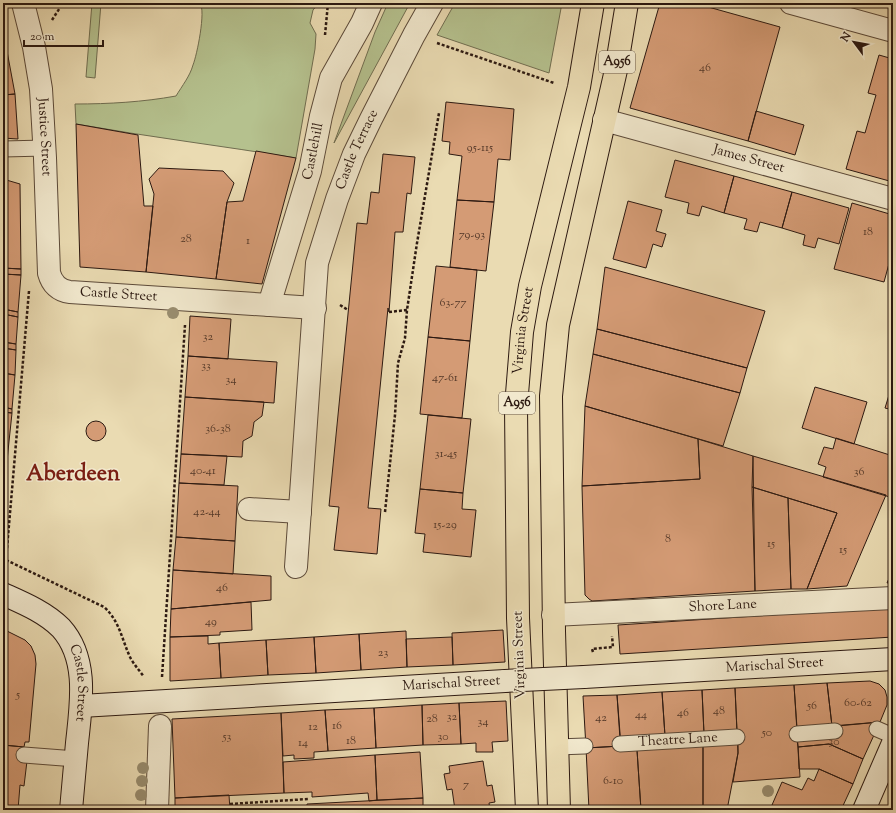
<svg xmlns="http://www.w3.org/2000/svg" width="896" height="813" viewBox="0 0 896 813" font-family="'Sorts Mill Goudy',serif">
  <rect width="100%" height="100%" fill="#eadbb2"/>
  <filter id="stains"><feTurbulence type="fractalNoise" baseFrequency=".005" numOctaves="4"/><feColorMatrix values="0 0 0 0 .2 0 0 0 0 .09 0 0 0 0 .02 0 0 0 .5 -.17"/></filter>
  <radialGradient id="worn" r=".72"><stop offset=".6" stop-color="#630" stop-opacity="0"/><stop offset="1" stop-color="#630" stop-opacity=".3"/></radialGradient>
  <path fill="#b5c18e" stroke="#706d50" d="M 92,3 L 101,3 L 95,78 L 86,77 Z
    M 200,3 L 319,3 L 313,10 L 310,23 L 316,34 L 315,49 L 296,158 C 223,146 149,137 76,124 L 75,104 C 109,104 143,102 176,96 C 182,86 190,76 193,65 C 197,55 206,11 200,3 Z
    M 388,3 L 410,3 L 334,143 L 375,32 Z
    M 455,3 L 562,3 L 549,73 L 437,35 Z"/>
  <path fill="#d49b75" stroke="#2c1911" d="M 660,3 L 694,3 L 780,27 L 748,141 L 630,108 Z
    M 876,3 L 893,3 L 893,8 Z
    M 3,51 L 7,51 L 15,94 L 3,95 Z
    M 879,55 L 893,59 L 893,182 L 846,169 L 857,131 L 865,133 L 876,95 L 868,93 Z
    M 15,94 L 18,139 L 3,138 L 3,95 Z
    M 446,102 L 514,109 L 510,160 L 498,159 L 494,202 L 457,200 L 462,156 L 449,154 L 450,142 L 442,141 Z
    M 756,111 L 804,125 L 795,155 L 748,141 Z
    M 76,124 L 138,135 L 144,206 L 153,206 L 146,272 L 80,267 Z
    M 256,151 L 296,158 L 262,284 L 216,279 L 227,202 L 243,201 Z
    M 383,154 L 415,157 L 411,194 L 407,193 L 403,232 L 395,232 L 389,312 L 388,308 L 368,508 L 381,509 L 377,554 L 334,550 L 339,507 L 329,506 L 357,223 L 367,224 L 371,192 L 379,193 Z
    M 675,160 L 734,176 L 724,213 L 702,206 L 699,216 L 687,213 L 689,203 L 665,197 Z
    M 159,168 L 223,171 L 234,183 L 227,202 L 216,279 L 146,272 L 154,194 L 149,179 Z
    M 734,176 L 792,192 L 782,228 L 760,222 L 757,232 L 744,229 L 747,219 L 724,213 Z
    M 3,179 L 20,184 L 21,269 L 3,268 Z
    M 792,192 L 849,208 L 839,244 L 818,238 L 815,248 L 803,245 L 805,235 L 782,228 Z
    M 457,200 L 494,202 L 486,271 L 450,267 Z
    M 628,201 L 662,210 L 656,231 L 666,234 L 662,247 L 653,244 L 646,268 L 613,259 Z
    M 852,203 L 893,215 L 893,249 L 884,282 L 834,269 Z
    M 436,266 L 477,270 L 470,341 L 428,337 Z
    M 605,267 L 765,311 L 747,368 L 597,329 Z
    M 3,268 L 21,269 L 21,275 L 3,274 Z
    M 3,274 L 21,275 L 18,312 L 3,309 Z
    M 3,309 L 18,312 L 18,317 L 3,314 Z
    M 3,314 L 18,317 L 16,344 L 3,342 Z
    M 190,316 L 231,319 L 228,359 L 188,356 Z
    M 597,329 L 747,368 L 740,393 L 593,354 Z
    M 428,337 L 470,341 L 462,418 L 420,414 Z
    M 3,342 L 16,344 L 16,350 L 3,348 Z
    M 3,348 L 16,350 L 15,375 L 3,373 Z
    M 593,354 L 740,393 L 723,446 L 585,406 Z
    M 188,356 L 277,362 L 274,403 L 185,397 Z
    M 3,373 L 15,375 L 12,409 L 3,407 Z
    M 893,382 L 893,410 L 885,408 Z
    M 815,387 L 867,402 L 854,444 L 802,428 Z
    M 185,397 L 264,402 L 262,416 L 254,422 L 252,436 L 243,441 L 242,457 L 181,454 Z
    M 585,406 L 698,439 L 700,479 L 582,486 Z
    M 3,407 L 12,409 L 12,413 L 3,412 Z
    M 3,412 L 12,413 L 8,451 L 3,450 Z
    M 428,415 L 471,419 L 463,493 L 420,489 Z
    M86 431a10 10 0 1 1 20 0a10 10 0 1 1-20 0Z
    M 836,438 L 893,456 L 893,498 L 823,477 L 826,467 L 818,464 L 824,447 L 833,449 Z
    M 698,439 L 753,456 L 755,591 L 592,601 L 589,599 L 585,595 L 582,486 L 700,479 Z
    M 3,450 L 8,451 L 5,483 L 3,483 Z
    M 181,454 L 227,456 L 224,485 L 179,483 Z
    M 753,456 L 886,495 L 847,586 L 807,589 L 837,513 L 752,487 Z
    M 179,483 L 238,486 L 235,541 L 176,537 Z
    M 752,487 L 788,498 L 791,589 L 755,591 Z
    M 420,489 L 463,493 L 462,509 L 476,510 L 471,557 L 423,552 L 425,534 L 415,533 Z
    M 788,498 L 837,513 L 807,589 L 791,589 Z
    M 176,537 L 235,541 L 233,574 L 173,570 Z
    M 893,569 L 893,582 L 887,583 Z
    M 173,570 L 271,576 L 271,600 L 171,609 Z
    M 251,602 L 252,630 L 220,632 L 220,635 L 170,637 L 171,609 Z
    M 893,607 L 893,637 L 620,654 L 618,625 Z
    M 3,629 L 25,640 L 31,646 L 35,655 L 36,664 L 29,742 L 25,742 L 24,747 L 3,745 Z
    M 503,630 L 505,662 L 453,665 L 452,633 Z
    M 406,631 L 407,667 L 361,670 L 359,634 Z
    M 359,634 L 361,670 L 316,673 L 314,637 Z
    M 208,636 L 208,644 L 219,643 L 221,678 L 170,681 L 170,637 Z
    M 314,637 L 316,673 L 268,675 L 266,640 Z
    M 452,637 L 453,665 L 407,667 L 406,639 Z
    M 266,640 L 268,675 L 221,678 L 219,643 Z
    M 870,681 L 879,684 L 885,690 L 887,697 L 887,705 L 880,722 L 832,726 L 827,683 Z
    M 827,683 L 832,726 L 797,728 L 794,685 Z
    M 794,685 L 800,777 L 733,782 L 738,753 L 735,688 Z
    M 735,688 L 737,732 L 704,734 L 702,690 Z
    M 702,690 L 704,734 L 665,736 L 662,692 Z
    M 662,692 L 665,736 L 620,739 L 617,695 Z
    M 617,695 L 621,746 L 586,748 L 583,696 Z
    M 506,701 L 508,741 L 492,742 L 493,752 L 476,752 L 476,743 L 461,744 L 459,703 Z
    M 459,703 L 461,744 L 423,745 L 422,705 Z
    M 422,705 L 423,745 L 376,748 L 374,708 Z
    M 374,708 L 376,748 L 328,751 L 325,710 Z
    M 325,710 L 328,751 L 314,752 L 314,758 L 294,759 L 294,755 L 283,756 L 281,713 Z
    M 281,713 L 284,793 L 175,798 L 172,719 Z
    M 880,722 L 863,759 L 829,744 L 798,747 L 797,740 L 837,726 Z
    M 738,744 L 738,753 L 727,810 L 703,810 L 703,746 Z
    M 829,744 L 863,759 L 853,784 L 819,769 L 799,769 L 798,747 Z
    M 3,745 L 24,747 L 23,761 L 27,761 L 24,786 L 20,785 L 18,810 L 3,810 Z
    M 621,746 L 637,750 L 641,810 L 589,810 L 586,748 Z
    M 703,746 L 703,810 L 641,810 L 637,750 Z
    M 420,752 L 423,798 L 377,800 L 375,755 Z
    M 375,755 L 377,800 L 369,801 L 368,793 L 312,797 L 312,792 L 284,793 L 283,762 Z
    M 483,761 L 487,786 L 492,785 L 495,802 L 489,803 L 490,810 L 455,810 L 452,789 L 447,790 L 444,774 L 450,773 L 449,766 Z
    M 819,769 L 853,784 L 841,810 L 783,810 L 772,805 L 782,782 L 802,790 L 808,778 L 814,781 Z
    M 229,795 L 230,810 L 175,810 L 175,798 Z
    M 423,798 L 423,810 L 307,810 L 307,804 Z
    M 285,808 L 285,810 L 246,810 Z"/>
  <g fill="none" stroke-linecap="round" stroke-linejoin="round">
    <defs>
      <g id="lane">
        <path d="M 3,149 L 45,148"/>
        <path d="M 877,729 L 893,736"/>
        <path d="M 797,734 L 835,731"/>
        <path id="s1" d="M 620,744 L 737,737"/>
        <path d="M 557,747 L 585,746"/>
        <path d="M 24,755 L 76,759"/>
      </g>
      <g id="street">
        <path id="s2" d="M 23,3 L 34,47 L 41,89 L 45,158 L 49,273 C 52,284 59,291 70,292 L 315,308"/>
        <path d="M 791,3 L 893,31"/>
        <path id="s3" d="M 604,120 L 893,199"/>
        <path id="s4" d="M 269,305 L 310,171 L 321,116 L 331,78 L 362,23 L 371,3"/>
        <path d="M 249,509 L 300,512"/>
        <path id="s5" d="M 296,567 L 317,263 L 337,199 L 354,154 L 371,119 L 414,35 L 432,3"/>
        <path id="s6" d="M 553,615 L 893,598"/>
        <path d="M 157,810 L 160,726"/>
      </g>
      <g id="secondary">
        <path id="s7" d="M 3,594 C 23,603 45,612 61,628 C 89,659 81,705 77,743 C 75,765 73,788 71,810"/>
        <path id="s8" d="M 584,677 L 893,659"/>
        <path id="s9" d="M 81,706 L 505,681"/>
        <path d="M 864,810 L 893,743"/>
      </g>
      <g id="primary">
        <path id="s10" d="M 527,810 L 518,618 L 516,406 L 520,357 L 522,332 L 530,286 L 579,87 L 593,3"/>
        <path d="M 559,810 L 554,631 L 551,396 L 558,325 L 616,70 L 627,3"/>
      </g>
    </defs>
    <use href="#lane" stroke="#5c4a39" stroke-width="17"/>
    <use href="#street" stroke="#5c4a39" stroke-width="24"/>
    <use href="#secondary" stroke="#2c1911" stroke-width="24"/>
    <use href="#primary" stroke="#2c1911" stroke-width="24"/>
    <path stroke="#2c1911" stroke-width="2.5" stroke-dasharray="3 2" stroke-linecap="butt" d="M 52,20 L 63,3
      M 325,35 L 328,3
      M 437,43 L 554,83
      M 29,291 L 6,560 L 104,607 C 120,621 122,641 131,659 C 135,666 140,671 144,677
      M 340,305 L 348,310
      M 389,312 L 407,310
      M 385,512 L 395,415 L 398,363 L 405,338 L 407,310 L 417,243 L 439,113
      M 593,652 L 592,649 L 613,647 L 612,636
      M 162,677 L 185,325
      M 230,804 L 308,799"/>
    <use href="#lane" stroke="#f1e8cd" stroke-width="15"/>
    <use href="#street" stroke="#f1e8cd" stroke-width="22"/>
    <use href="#secondary" stroke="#f1e8cd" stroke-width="22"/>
    <use href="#primary" stroke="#eadbb2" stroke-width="22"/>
    <defs>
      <path id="secondary-bridge" d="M 505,681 L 584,677"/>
    </defs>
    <use href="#secondary-bridge" stroke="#2c1911" stroke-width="24" stroke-linecap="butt"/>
    <use href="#secondary-bridge" stroke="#f1e8cd" stroke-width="22"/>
  </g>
  <g fill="#988c6e">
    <circle cx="173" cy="313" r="6"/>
    <circle cx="143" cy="768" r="6"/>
    <circle cx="142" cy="781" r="6"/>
    <circle cx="768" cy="791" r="6"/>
    <circle cx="141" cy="795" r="6"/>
  </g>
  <g text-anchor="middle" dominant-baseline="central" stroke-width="3" stroke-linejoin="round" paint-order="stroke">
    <g font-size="12" fill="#563a2a">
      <text x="705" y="68">46</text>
      <text x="480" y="148">95-115</text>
      <text x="868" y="232">18</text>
      <text x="472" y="235">79-93</text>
      <text x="186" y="239">28</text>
      <text x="248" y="241">1</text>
      <text x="453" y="303">63-77</text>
      <text x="208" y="337">32</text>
      <text x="206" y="366">33</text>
      <text x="445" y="378">47-61</text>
      <text x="231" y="380">34</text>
      <text x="218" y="429">36-38</text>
      <text x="446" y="454">31-45</text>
      <text x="203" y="471">40-41</text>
      <text x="859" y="472">36</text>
      <text x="207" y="512">42-44</text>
      <text x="445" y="525">15-29</text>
      <text x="668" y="539">8</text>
      <text x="771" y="544">15</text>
      <text x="843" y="550">15</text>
      <text x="222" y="588">46</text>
      <text x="211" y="622">49</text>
      <text x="383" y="653">23</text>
      <text x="18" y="695">5</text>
      <text x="858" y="703">60-62</text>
      <text x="812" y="706">56</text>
      <text x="719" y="711">48</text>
      <text x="683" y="713">46</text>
      <text x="641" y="715">44</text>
      <text x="452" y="717">32</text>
      <text x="601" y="718">42</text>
      <text x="432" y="719">28</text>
      <text x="483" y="722">34</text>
      <text x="337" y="726">16</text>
      <text x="313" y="727">12</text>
      <text x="767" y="733">50</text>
      <text x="227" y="737">53</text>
      <text x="443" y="737">30</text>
      <text x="351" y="741">18</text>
      <text x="834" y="742">30</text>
      <text x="303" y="743">14</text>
      <text x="613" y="781">6-10</text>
      <text x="466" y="785">7</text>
    </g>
    <g fill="#f1e8cd" stroke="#675749" stroke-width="1">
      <rect x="599" y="51" width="36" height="22" rx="3"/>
      <rect x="499" y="392" width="36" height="22" rx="3"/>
    </g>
    <g font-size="13" font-weight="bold" fill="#2c1911">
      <text x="617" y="62">A956</text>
      <text x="517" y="403">A956</text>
    </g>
    <g font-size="14" fill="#2c1911" stroke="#f1e8cd">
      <text stroke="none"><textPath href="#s2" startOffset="136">Justice Street</textPath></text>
      <text stroke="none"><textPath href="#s5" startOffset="425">Castle Terrace</textPath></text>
      <text stroke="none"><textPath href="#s4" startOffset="160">Castlehill</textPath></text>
      <text stroke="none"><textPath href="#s3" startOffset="150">James Street</textPath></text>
      <text stroke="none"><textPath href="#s2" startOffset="351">Castle Street</textPath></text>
      <text stroke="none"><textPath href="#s10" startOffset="480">Virginia Street</textPath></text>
      <text stroke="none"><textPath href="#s6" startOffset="170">Shore Lane</textPath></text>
      <text transform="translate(520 655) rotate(-92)">Virginia Street</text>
      <text stroke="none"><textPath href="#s8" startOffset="191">Marischal Street</textPath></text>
      <text stroke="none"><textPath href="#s7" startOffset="127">Castle Street</textPath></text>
      <text stroke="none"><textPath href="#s9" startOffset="371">Marischal Street</textPath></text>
      <text stroke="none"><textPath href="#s1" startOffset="58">Theatre Lane</textPath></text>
    </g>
    <g font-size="22" font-weight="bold" fill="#7a1f14" stroke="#f1e8cd">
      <text x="73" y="475">Aberdeen</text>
    </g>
  </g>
  <rect width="896" height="813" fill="none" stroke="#eadbb2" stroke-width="16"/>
  <rect x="4" y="4" width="888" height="805" fill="none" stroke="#2c1911" stroke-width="2"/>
  <rect x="8" y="8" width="880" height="797" fill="none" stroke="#2c1911"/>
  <g transform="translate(854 42) rotate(302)" stroke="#f1e8cd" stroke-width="3" paint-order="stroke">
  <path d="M0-3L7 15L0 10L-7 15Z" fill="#2c1911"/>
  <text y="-6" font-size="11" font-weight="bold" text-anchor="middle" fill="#2c1911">N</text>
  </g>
  <path d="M24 40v6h79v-6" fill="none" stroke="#2c1911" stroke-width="2"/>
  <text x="30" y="40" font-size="12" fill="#2c1911" stroke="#f1e8cd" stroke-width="3" paint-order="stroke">20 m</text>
  <rect width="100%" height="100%" filter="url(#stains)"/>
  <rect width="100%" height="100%" fill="url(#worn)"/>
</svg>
